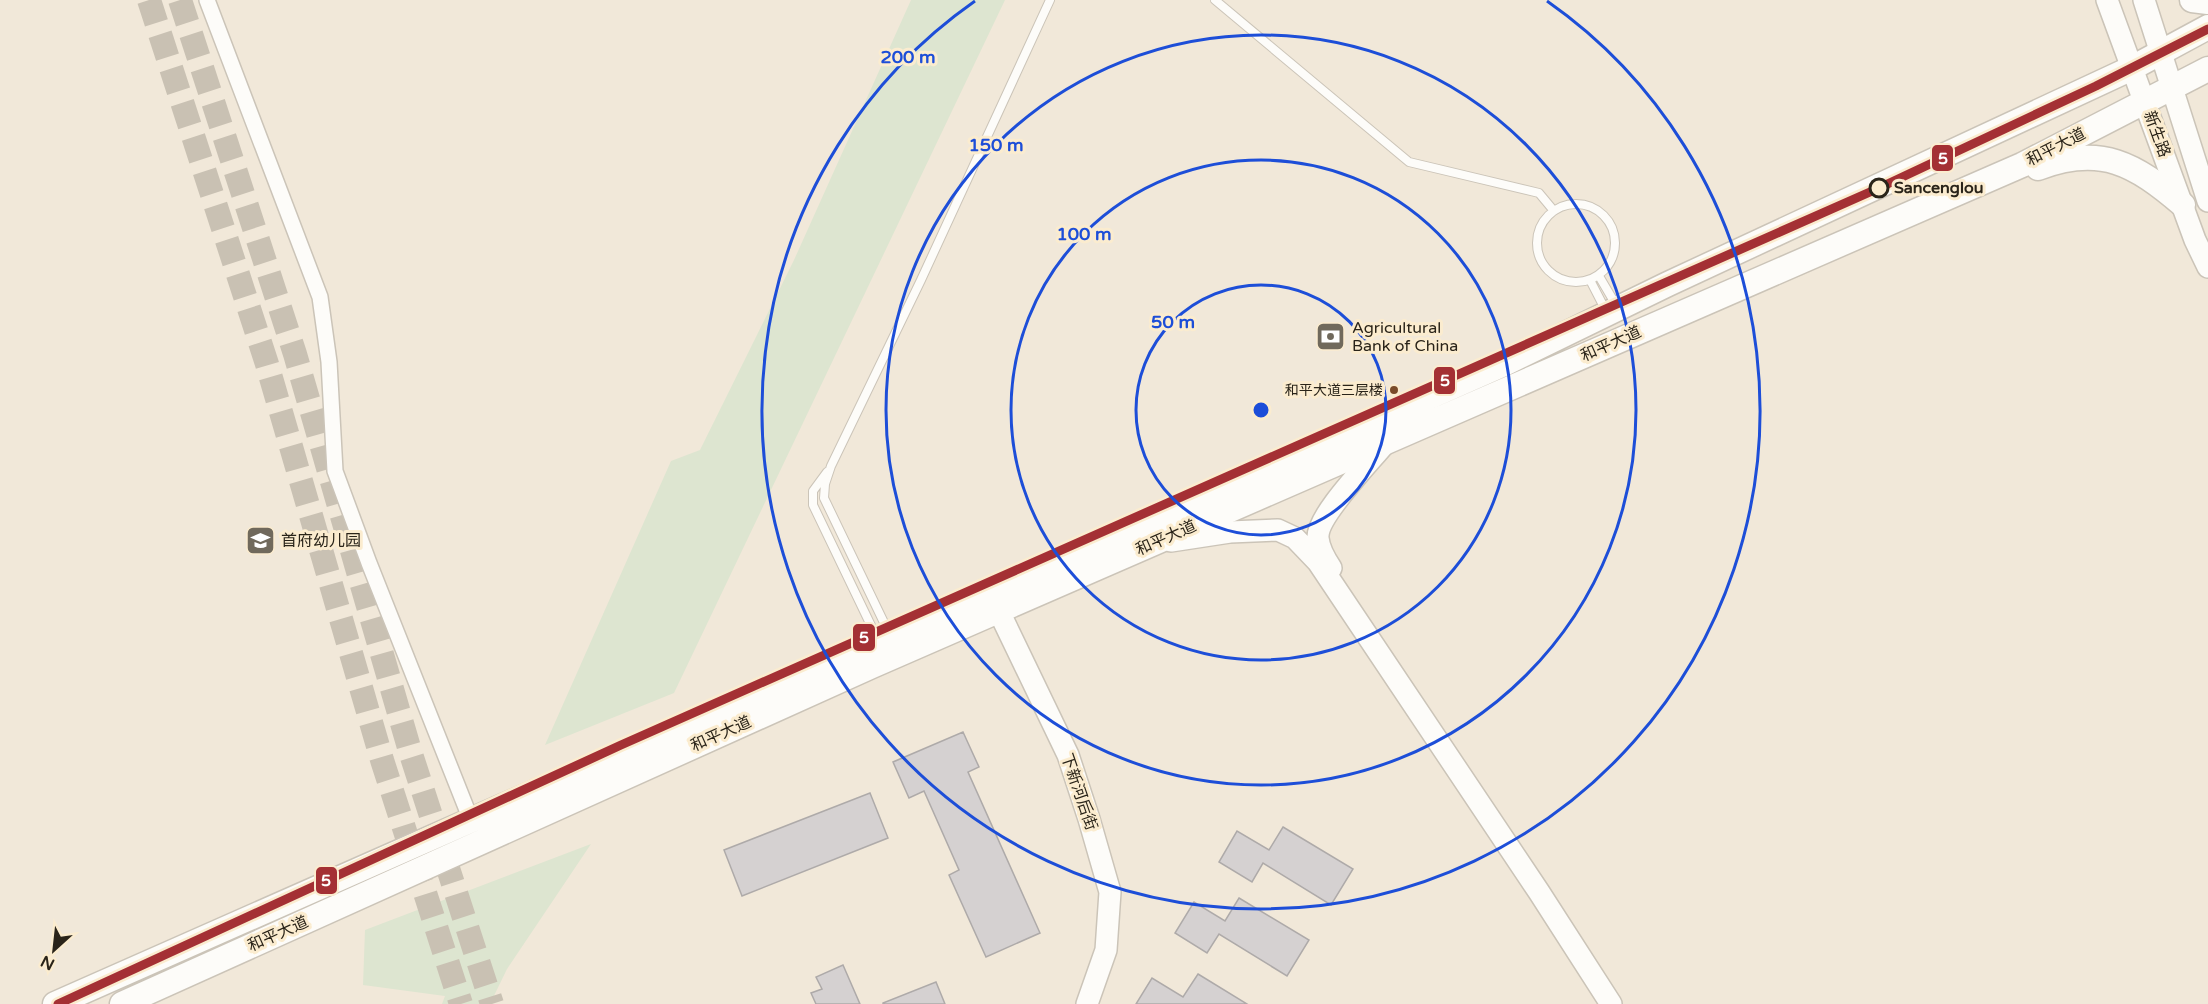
<svg xmlns="http://www.w3.org/2000/svg" width="2208" height="1004" viewBox="0 0 2208 1004" font-family="'Varela Round','Noto Sans SC',sans-serif">
  <rect width="100%" height="100%" fill="#f1e8d9"/>
  <path fill="#dde5d0" d="M 911,0 L 1005,0 L 674,693 L 545,745 L 671,461 L 700,450 L 794,260 Z
    M 591,844 L 507,969 L 490,1004 L 442,1004 L 445,996 L 363,985 L 365,930 Z"/>
  <path fill="#d5d1d1" stroke="#aeaaa9" stroke-width="1.5" d="M 963,732 L 979,767 L 968,772 L 1040,933 L 986,957 L 949,875 L 959,870 L 924,791 L 909,798 L 893,762 Z
    M 870,793 L 888,838 L 742,896 L 724,850 Z
    M 1283,827 L 1353,869 L 1331,905 L 1263,863 L 1252,882 L 1219,862 L 1237,831 L 1269,850 Z
    M 1239,898 L 1309,940 L 1287,976 L 1219,934 L 1207,953 L 1175,933 L 1194,902 L 1225,921 Z
    M 843,965 L 860,1004 L 816,1004 L 811,993 L 822,989 L 816,977 Z
    M 1198,974 L 1247,1004 L 1136,1004 L 1152,978 L 1183,997 Z
    M 936,982 L 945,1004 L 883,1004 L 883,1003 Z"/>
  <g fill="none" stroke-linecap="round" stroke-linejoin="round">
    <path stroke="#c9c1b3" stroke-width="24" stroke-dasharray="24 12" stroke-linecap="butt" d="M 149,0 L 267,364 L 382,760 L 461,1004
      M 180,0 L 295,354 L 410,751 L 492,1004"/>
    <defs>
      <path id="lane" d="M 1215,0 L 1409,162 L 1539,193 L 1554,211
        M1537 243a39 39 0 1 1 78 0a39 39 0 1 1-78 0Z
        M 1599,276 L 1616,305
        M 1590,280 L 1606,311
        M 827,472 L 813,491 L 813,505 L 877,638
        M 889,633 L 824,498 L 825,484 L 831,466 L 921,280 L 1050,0"/>
      <path id="street" d="M 207,0 L 320,297 L 329,362 L 335,471 L 369,563 L 471,820"/>
      <path id="secondary" d="M 2107,0 L 2195,240 L 2208,267
        M 2144,0 L 2208,201
        M 1171,541 L 1230,532 L 1278,530 L 1295,538 L 1318,562 L 1539,892 L 1611,1004
        M 1331,568 C 1325,559 1319,549 1318,538 C 1316,516 1371,461 1386,442
        M 992,597 L 1068,755 L 1089,819 L 1110,892 L 1106,950 L 1087,1004"/>
      <path id="primary" d="M 2192,0 L 2208,2
        M 2038,168 C 2101,144 2135,164 2183,205
        M 55,1004 L 1504,364 L 1668,284 L 2132,68 L 2208,27
        M 122,1004 L 872,666 L 2022,165 L 2208,69"/>
    </defs>
    <use href="#lane" stroke="#cbc4b8" stroke-width="10"/>
    <use href="#street" stroke="#cbc4b8" stroke-width="18"/>
    <use href="#secondary" stroke="#cbc4b8" stroke-width="24"/>
    <use href="#primary" stroke="#cbc4b8" stroke-width="27"/>
    <use href="#lane" stroke="#fdfcf9" stroke-width="8"/>
    <use href="#street" stroke="#fdfcf9" stroke-width="15"/>
    <use href="#secondary" stroke="#fdfcf9" stroke-width="21"/>
    <use href="#primary" stroke="#fdfcf9" stroke-width="24"/>
    <defs>
      <path id="metro-1" d="M 58,1004 L 621,745 L 1879,188 L 2096,86 L 2208,29"/>
    </defs>
    <use href="#metro-1" stroke="#fbeccf" stroke-width="14"/>
    <use href="#metro-1" stroke="#a43034" stroke-width="9"/>
  </g>
  <g fill="none" stroke="#1d4ed8" stroke-width="3">
    <circle cx="1261" cy="410" r="125"/>
    <circle cx="1261" cy="410" r="250"/>
    <circle cx="1261" cy="410" r="375"/>
    <path d="M1547 1A499 499 0 1 1 975 1"/>
  </g>
  <defs>
    <symbol id="bank-square" viewBox="-11 -11 22 22"><rect x="-9" y="-9" width="18" height="18" rx="4" fill="#70695c" stroke="#fbeccf"/><path d="M-6-4H6V4H-6ZM0-2.3a2.3 2.3 0 1 0 0 4.6a2.3 2.3 0 1 0 0-4.6Z" fill="#fff"/></symbol>
    <symbol id="school-square" viewBox="-11 -11 22 22"><rect x="-9" y="-9" width="18" height="18" rx="4" fill="#70695c" stroke="#fbeccf"/><path d="M0-5L7-2L0 1L-7-2ZM-4 1L0 2.5L4 1V4Q0 6-4 4Z" fill="#fff"/></symbol>
  </defs>
  <g fill-rule="evenodd">
    <use href="#bank-square" x="1314" y="320" width="33" height="33"/>
    <use href="#school-square" x="244" y="524" width="33" height="33"/>
  </g>
  <circle fill="#fbeccf" stroke="#2a2419" stroke-width="3" cx="1879" cy="188" r="9"/>
  <circle fill="#7a4b2a" stroke="#fbeccf" stroke-width="2" cx="1394" cy="390" r="5"/>
  <g text-anchor="middle" dominant-baseline="central" stroke-width="6" stroke-linejoin="round" paint-order="stroke">
    <g font-size="14" fill="#2a2419" stroke="#fbeccf" text-anchor="end">
      <text x="1383" y="390">和平大道三层楼</text>
    </g>
    <g font-size="16" fill="#2a2419" stroke="#fbeccf">
      <text transform="translate(2157 134) rotate(70)">新生路</text>
      <text transform="translate(2056 147) rotate(-27)">和平大道</text>
      <text transform="translate(1611 344) rotate(-24)">和平大道</text>
      <text transform="translate(1166 538) rotate(-24)">和平大道</text>
      <text transform="translate(721 734) rotate(-24)">和平大道</text>
      <text transform="translate(1079 792) rotate(71)">下新河后街</text>
      <text transform="translate(278 934) rotate(-24)">和平大道</text>
    </g>
    <g font-size="16" font-weight="bold" fill="#2a2419" stroke="#fbeccf" text-anchor="start">
      <text x="1894" y="188">Sancenglou</text>
    </g>
    <g font-size="16" fill="#2a2419" stroke="#fbeccf" text-anchor="start">
      <text x="1352" y="328">Agricultural<tspan x="1352" dy="18">Bank of China</tspan></text>
      <text x="281" y="541">首府幼儿园</text>
    </g>
  </g>
  <circle cx="1261" cy="410" r="9" fill="#1d4ed8" stroke="#fbeccf" stroke-width="3"/>
  <g font-size="18" text-anchor="middle" font-weight="bold" fill="#1d4ed8" stroke="#fbeccf" stroke-width="6" stroke-linejoin="round" paint-order="stroke">
    <text x="908" y="63">200 m</text>
    <text x="996" y="151">150 m</text>
    <text x="1084" y="240">100 m</text>
    <text x="1173" y="328">50 m</text>
  </g>
  <g stroke="#fbeccf" stroke-width="2">
    <rect x="1931" y="144" width="23" height="28" rx="6" fill="#a43034"/>
    <rect x="1433" y="366" width="23" height="29" rx="6" fill="#a43034"/>
    <rect x="852" y="623" width="24" height="29" rx="6" fill="#a43034"/>
    <rect x="315" y="866" width="23" height="29" rx="6" fill="#a43034"/>
  </g>
  <g font-size="16" text-anchor="middle" font-weight="bold" fill="#fff">
    <text x="1943" y="164">5</text>
    <text x="1445" y="386">5</text>
    <text x="864" y="643">5</text>
    <text x="326" y="886">5</text>
  </g>
  <g transform="translate(54 950) rotate(207)" stroke="#fbeccf" stroke-width="4.5" paint-order="stroke">
  <path d="M0-4.5L10 22L0 15L-10 22Z" fill="#2a2419"/>
  <text y="-9" font-size="16" font-weight="bold" text-anchor="middle" fill="#2a2419">N</text>
  </g>
</svg>
